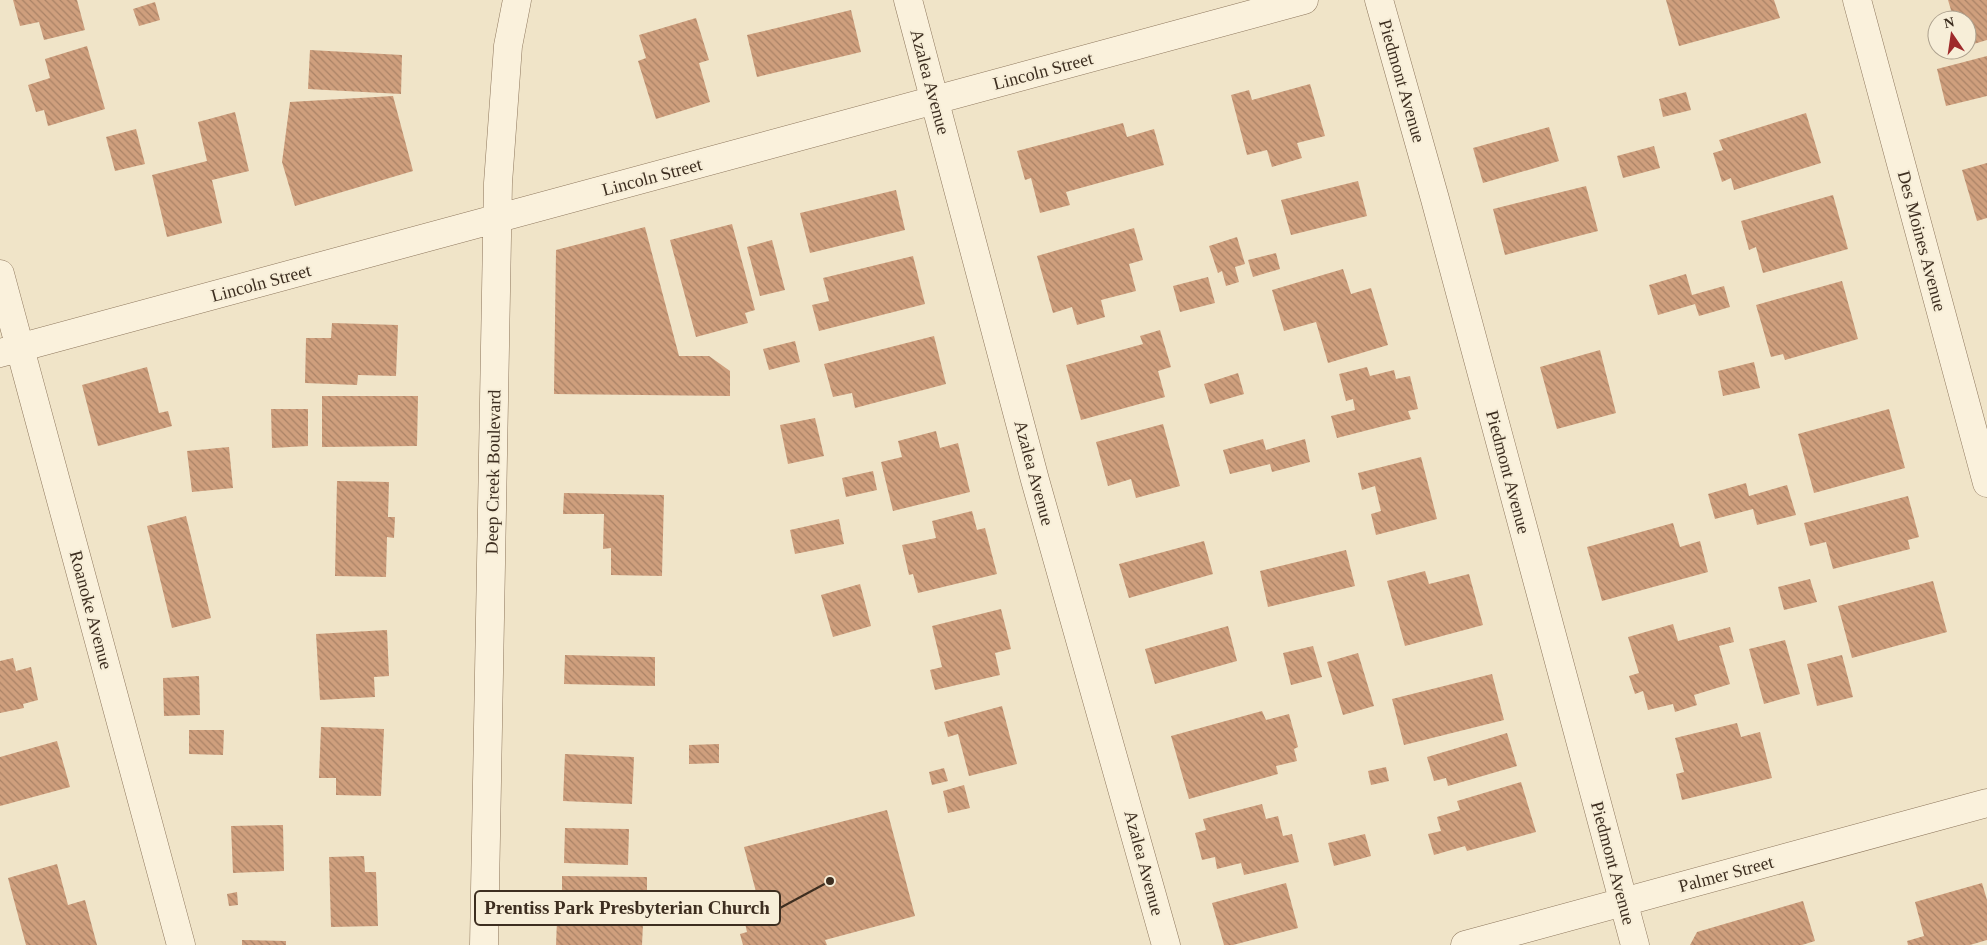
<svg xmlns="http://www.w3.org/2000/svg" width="1987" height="945" viewBox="0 0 1987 945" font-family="Georgia,serif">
  <defs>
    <pattern id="building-back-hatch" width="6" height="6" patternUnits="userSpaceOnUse" patternTransform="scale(1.25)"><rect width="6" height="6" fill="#cf9f7d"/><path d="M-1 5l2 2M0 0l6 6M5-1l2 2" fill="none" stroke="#a98266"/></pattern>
  </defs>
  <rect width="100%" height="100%" fill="#f0e4c8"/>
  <path fill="url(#building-back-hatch)" d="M 13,0 L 77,0 L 85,30 L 44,40 L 39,22 L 20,26 Z
    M 1666,0 L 1774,0 L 1780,18 L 1679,46 Z
    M 1948,0 L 1987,0 L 1987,40 L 1967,46 L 1967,20 L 1954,20 Z
    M 155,2 L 160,20 L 139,26 L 133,9 Z
    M 851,10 L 861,52 L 757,77 L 747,35 Z
    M 696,18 L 709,60 L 699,63 L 710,102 L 656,119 L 638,61 L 646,58 L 639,35 Z
    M 87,46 L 105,109 L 48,126 L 44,110 L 36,112 L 28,85 L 50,78 L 45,59 Z
    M 310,50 L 402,55 L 401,94 L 308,89 Z
    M 1987,56 L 1987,96 L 1946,106 L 1937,69 Z
    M 1310,84 L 1325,136 L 1297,143 L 1302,158 L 1272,167 L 1267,150 L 1247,155 L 1231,95 L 1249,90 L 1252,100 Z
    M 1686,92 L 1691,110 L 1663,117 L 1659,99 Z
    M 393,96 L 413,171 L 295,206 L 282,162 L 290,102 Z
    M 235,112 L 249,171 L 212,180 L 222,223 L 167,237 L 152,175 L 207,161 L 198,122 Z
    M 1806,113 L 1821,163 L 1734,190 L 1731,178 L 1722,182 L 1713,153 L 1723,150 L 1719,140 Z
    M 1123,123 L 1127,137 L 1154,129 L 1164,165 L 1066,192 L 1070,205 L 1040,213 L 1031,178 L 1025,180 L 1017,151 Z
    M 1549,127 L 1559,161 L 1483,183 L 1473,148 Z
    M 136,129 L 145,164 L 115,171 L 106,137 Z
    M 1654,146 L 1660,168 L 1623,178 L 1617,156 Z
    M 1987,163 L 1987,218 L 1977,221 L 1962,170 Z
    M 1358,181 L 1367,216 L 1291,235 L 1281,200 Z
    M 1586,186 L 1598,231 L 1505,255 L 1493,209 Z
    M 896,190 L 905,230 L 810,253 L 800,213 Z
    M 1833,195 L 1848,249 L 1763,273 L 1756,247 L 1749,250 L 1741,221 Z
    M 732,224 L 755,310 L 745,313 L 748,323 L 696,337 L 670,240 Z
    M 645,227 L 679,356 L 709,356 L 730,371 L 730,396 L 554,394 L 556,250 Z
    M 1134,228 L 1143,260 L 1129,264 L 1136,291 L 1101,300 L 1105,317 L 1077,325 L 1072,307 L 1053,313 L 1037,256 Z
    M 1237,237 L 1245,264 L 1235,267 L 1239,282 L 1226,286 L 1222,271 L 1218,273 L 1209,246 Z
    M 772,240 L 785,290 L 760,296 L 747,247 Z
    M 1276,253 L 1280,269 L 1253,277 L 1248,260 Z
    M 913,256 L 925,304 L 819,331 L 812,305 L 829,301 L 823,278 Z
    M 1343,269 L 1351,294 L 1371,288 L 1388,345 L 1328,363 L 1316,322 L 1284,331 L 1272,290 Z
    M 1686,274 L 1692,295 L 1724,286 L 1730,307 L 1699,316 L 1695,304 L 1658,315 L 1649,285 Z
    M 1208,277 L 1215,303 L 1180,312 L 1173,286 Z
    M 1842,281 L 1858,339 L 1785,360 L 1783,354 L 1771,357 L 1756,305 Z
    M 332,323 L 398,325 L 396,376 L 358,375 L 357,385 L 305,383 L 306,338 L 331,338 Z
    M 1160,330 L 1171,367 L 1158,371 L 1165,397 L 1081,420 L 1066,365 L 1143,344 L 1140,336 Z
    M 934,336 L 946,384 L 855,408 L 852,393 L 833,397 L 824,364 Z
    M 795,341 L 800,362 L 769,370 L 763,349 Z
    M 1600,350 L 1616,413 L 1557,429 L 1540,367 Z
    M 1754,362 L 1760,388 L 1723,396 L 1718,371 Z
    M 147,367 L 159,413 L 168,411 L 172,426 L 98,446 L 82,385 Z
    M 1367,367 L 1370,376 L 1394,370 L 1396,379 L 1410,376 L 1418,409 L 1408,411 L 1411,419 L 1337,438 L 1331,416 L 1355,410 L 1353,399 L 1346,401 L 1339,374 Z
    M 1238,373 L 1244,394 L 1210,404 L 1204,384 Z
    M 322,396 L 418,396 L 417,446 L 322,447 Z
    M 271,409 L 308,409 L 308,446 L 272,448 Z
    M 1889,409 L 1905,468 L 1814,493 L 1798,434 Z
    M 815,418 L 824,456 L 788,464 L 780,425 Z
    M 1163,424 L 1180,486 L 1136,498 L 1131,479 L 1108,486 L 1096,442 Z
    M 936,431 L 940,448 L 958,443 L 970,492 L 893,511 L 881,462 L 902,457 L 898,441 Z
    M 1263,439 L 1266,450 L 1305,439 L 1310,462 L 1272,472 L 1270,464 L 1230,474 L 1223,450 Z
    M 229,447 L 233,488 L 192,492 L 187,451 Z
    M 1421,457 L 1437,519 L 1376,535 L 1371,514 L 1381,511 L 1375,486 L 1362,490 L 1358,473 Z
    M 873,471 L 877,490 L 846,497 L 842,478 Z
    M 337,481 L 389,482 L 388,517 L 395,517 L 394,538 L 387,537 L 386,577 L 335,576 Z
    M 1746,483 L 1749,496 L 1787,485 L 1796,515 L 1757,525 L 1753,509 L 1715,519 L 1708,494 Z
    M 564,493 L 664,495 L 662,576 L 611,575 L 611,548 L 603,549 L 604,514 L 563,514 Z
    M 1908,496 L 1919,537 L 1908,540 L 1910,549 L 1833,569 L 1826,542 L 1810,546 L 1804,523 Z
    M 972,511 L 977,530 L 985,528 L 997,574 L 918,593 L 913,574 L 909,575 L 902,545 L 936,538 L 932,521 Z
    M 186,516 L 211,618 L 172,628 L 147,526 Z
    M 839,519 L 844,544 L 795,554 L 790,530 Z
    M 1673,523 L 1680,547 L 1700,541 L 1708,572 L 1602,601 L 1587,547 Z
    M 1204,541 L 1213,574 L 1129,598 L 1119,564 Z
    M 1346,550 L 1355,586 L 1268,607 L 1260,571 Z
    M 1425,571 L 1429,584 L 1469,574 L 1483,625 L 1405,646 L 1387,581 Z
    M 1810,579 L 1817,602 L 1784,610 L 1778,587 Z
    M 1933,581 L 1947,632 L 1852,658 L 1838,606 Z
    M 860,584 L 871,626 L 833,637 L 821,595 Z
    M 1001,609 L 1011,649 L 995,653 L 1000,675 L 935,690 L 930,670 L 942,667 L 932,626 Z
    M 1673,624 L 1678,641 L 1730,627 L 1734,642 L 1719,646 L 1730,684 L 1694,695 L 1697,705 L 1675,712 L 1673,704 L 1648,710 L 1643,691 L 1635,694 L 1629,676 L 1639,673 L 1628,637 Z
    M 1228,626 L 1237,661 L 1155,684 L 1145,649 Z
    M 387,630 L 389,676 L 374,677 L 375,697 L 320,700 L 316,634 Z
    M 1785,640 L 1800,694 L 1764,704 L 1749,649 Z
    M 1313,646 L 1322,677 L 1291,685 L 1283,653 Z
    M 1358,653 L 1374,706 L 1343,715 L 1327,662 Z
    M 565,655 L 655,657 L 655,686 L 564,684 Z
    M 1842,655 L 1853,697 L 1817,706 L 1807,664 Z
    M 13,658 L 16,671 L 31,667 L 38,700 L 23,704 L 24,708 L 0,713 L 0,661 Z
    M 1492,674 L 1504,720 L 1404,745 L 1392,699 Z
    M 199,676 L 200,715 L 164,716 L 163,678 Z
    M 1002,706 L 1017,764 L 969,776 L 958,734 L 948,737 L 944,722 Z
    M 1262,711 L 1266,720 L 1289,714 L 1298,747 L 1294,749 L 1297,761 L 1276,766 L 1278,774 L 1189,799 L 1171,736 Z
    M 1737,723 L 1741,737 L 1760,732 L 1772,778 L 1682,800 L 1676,774 L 1684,772 L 1675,738 Z
    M 321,727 L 384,729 L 381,796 L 336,795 L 336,778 L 319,778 Z
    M 189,730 L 224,730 L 223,755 L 189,754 Z
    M 1507,733 L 1517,766 L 1448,786 L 1446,778 L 1434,781 L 1427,757 Z
    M 57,741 L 70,787 L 0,806 L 0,757 Z
    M 719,744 L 719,763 L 689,764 L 689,745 Z
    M 565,754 L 634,757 L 632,804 L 563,801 Z
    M 1386,767 L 1389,781 L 1371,785 L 1368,771 Z
    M 944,768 L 948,781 L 932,785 L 929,772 Z
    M 1521,782 L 1536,832 L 1467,851 L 1465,846 L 1434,855 L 1428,834 L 1441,831 L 1437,817 L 1460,810 L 1457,801 Z
    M 964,785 L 970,808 L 948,813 L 943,791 Z
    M 1262,804 L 1266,819 L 1278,816 L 1283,836 L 1292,834 L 1299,862 L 1244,875 L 1241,863 L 1217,869 L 1215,857 L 1202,860 L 1195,833 L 1206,830 L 1203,819 Z
    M 887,810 L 915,916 L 825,940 L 827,945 L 743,945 L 740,934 L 747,932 L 744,919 L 762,914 L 744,847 Z
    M 283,825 L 284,871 L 233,873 L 231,826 Z
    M 565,828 L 629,829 L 628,865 L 564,863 Z
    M 1365,834 L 1371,856 L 1334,866 L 1328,843 Z
    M 364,856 L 365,872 L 376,872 L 378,926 L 331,927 L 329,857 Z
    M 57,864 L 68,905 L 85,900 L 97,945 L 26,945 L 8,878 Z
    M 562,876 L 647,877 L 647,913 L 562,912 Z
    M 1286,883 L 1298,928 L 1233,945 L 1224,945 L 1212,903 Z
    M 1982,883 L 1987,900 L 1987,940 L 1970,945 L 1908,945 L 1907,941 L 1924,936 L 1915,902 Z
    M 237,892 L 238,905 L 229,906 L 227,894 Z
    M 1803,901 L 1815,941 L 1802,945 L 1690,945 L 1697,932 Z
    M 557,920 L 643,924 L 642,945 L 556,945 Z
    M 242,940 L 286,941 L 286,945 L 242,945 Z"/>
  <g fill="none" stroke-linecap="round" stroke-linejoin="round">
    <defs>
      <path id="minor" d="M 908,0 L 1035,480 L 1166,945
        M 1379,0 L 1435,199 L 1635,945
        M 1857,0 L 1987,483
        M 0,274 L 181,945
        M 0,353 L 1304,0
        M 484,945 L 498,183 L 508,46 L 517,0
        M 1465,945 L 1987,803"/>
    </defs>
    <use href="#minor" stroke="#8d765c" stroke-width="29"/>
    <use href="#minor" stroke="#faf1dc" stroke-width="28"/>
  </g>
  <g text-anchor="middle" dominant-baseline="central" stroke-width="4" stroke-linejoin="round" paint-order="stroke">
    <g font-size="18" fill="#3d2e20" stroke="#f7eed8">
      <text transform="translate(1043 71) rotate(-15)">Lincoln Street</text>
      <text transform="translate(1402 81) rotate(74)">Piedmont Avenue</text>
      <text transform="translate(930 82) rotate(75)">Azalea Avenue</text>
      <text transform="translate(652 177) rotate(-15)">Lincoln Street</text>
      <text transform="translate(1922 241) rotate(75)">Des Moines Avenue</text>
      <text transform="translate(261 283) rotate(-15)">Lincoln Street</text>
      <text transform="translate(493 472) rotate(-89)">Deep Creek Boulevard</text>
      <text transform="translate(1508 472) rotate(75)">Piedmont Avenue</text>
      <text transform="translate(1034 473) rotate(75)">Azalea Avenue</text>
      <text transform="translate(91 610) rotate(75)">Roanoke Avenue</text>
      <text transform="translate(1144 863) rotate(75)">Azalea Avenue</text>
      <text transform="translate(1613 863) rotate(75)">Piedmont Avenue</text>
      <text transform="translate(1726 874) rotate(-15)">Palmer Street</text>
    </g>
  </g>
  <path fill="none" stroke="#3d2e20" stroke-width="2" d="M830 881L780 908"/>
  <circle fill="#3d2e20" stroke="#f7eed8" stroke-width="2" cx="830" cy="881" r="5"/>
  <rect fill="#f7eed8" stroke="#3d2e20" stroke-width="2" x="475" y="891" width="305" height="34" rx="5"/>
  <g font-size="19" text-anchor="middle" font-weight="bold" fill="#3d2e20">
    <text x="627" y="914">Prentiss Park Presbyterian Church</text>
  </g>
  <g transform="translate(1952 35) rotate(347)"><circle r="24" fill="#f7eed8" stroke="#ada18e"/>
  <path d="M0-4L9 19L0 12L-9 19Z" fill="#9e2a2b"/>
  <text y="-8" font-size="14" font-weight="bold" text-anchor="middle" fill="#3d2e20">N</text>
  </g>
</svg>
